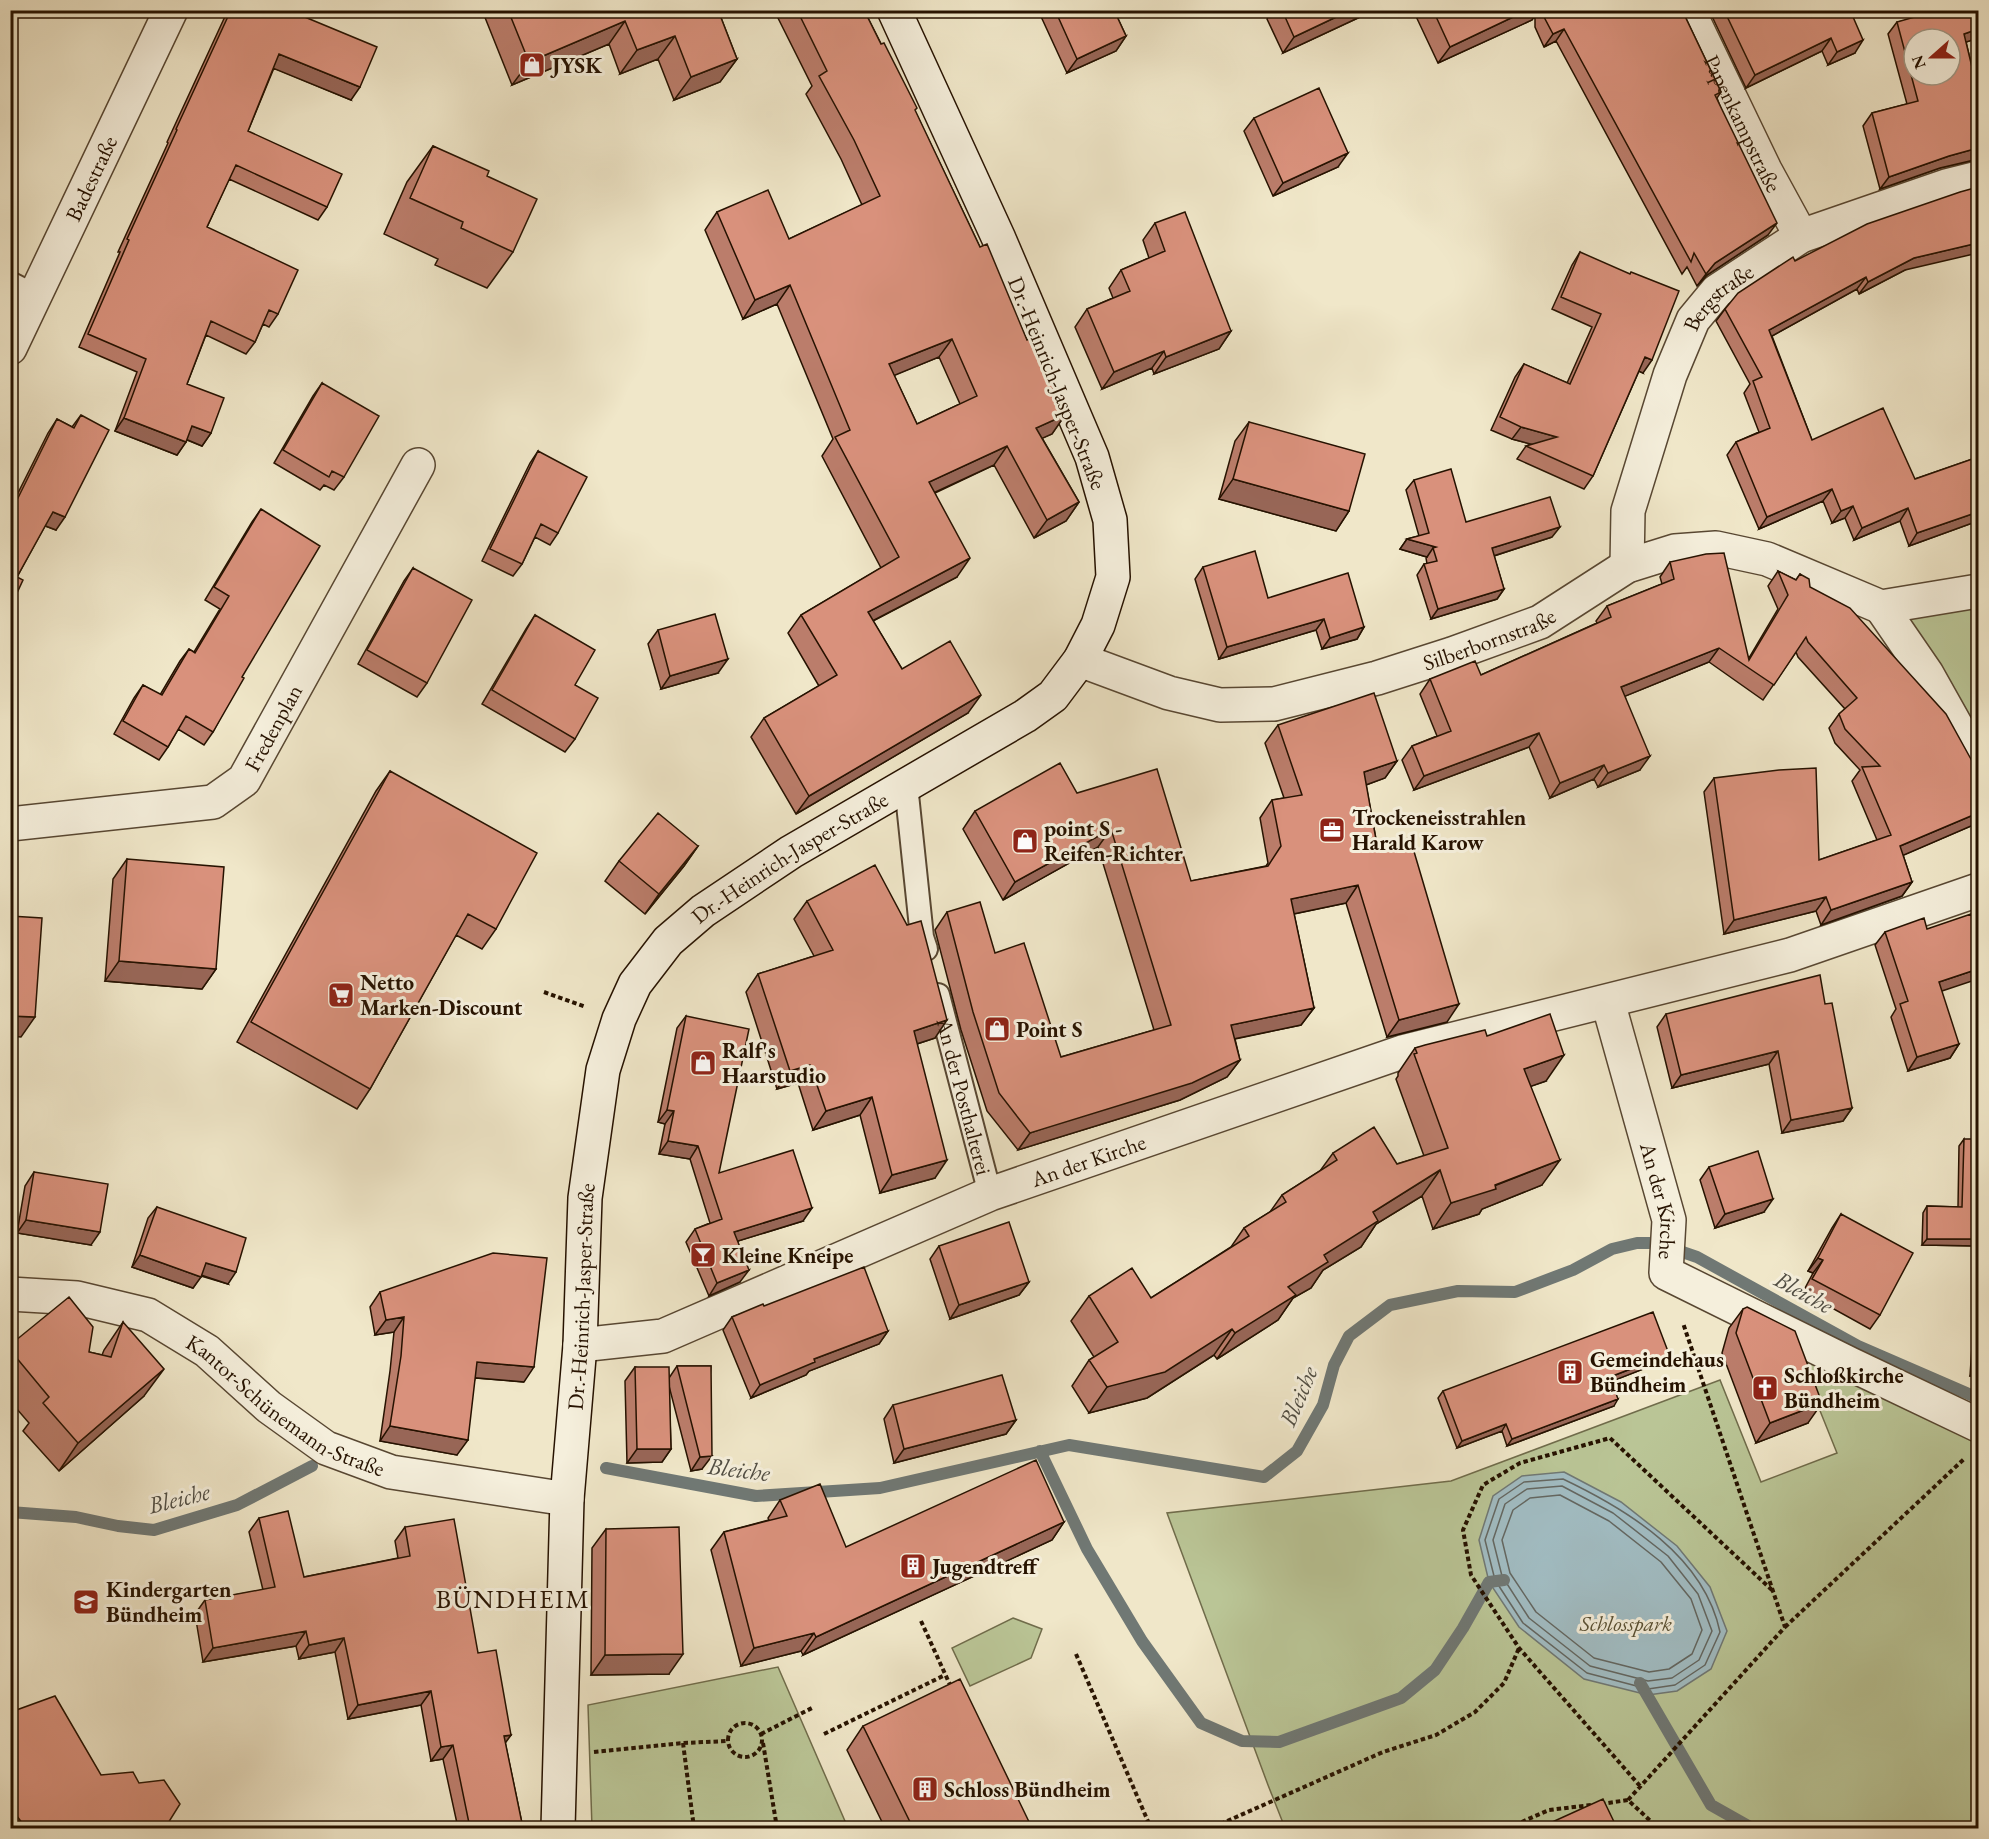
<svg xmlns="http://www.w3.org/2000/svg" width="1989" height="1839" viewBox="0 0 1989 1839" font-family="'EB Garamond',serif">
  <rect width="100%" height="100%" fill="#f0e7c9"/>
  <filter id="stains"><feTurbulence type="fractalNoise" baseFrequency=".00333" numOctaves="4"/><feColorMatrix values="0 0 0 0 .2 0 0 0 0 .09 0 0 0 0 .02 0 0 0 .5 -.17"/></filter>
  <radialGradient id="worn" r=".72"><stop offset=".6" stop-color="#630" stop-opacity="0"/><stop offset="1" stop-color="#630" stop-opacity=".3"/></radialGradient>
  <path fill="#bac596" stroke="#706c4b" stroke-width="1.5" d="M 1978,602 L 1978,723 L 1976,728 L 1901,614 Z
    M 1794,1346 L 1978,1437 L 1978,1828 L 1285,1828 L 1268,1785 L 1167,1513 L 1451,1481 L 1720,1380 L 1761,1482 L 1837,1453 Z
    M 1013,1618 L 1042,1629 L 1031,1658 L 970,1686 L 952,1648 Z
    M 778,1667 L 848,1828 L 592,1828 L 588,1705 Z"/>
  <path fill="#a1bcc2" stroke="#707874" stroke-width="1.5" d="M 1564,1472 L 1621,1502 L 1677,1546 L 1710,1587 L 1727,1631 L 1711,1669 L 1677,1691 L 1648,1695 L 1584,1679 L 1519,1627 L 1489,1582 L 1479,1540 L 1493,1496 L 1522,1476 Z"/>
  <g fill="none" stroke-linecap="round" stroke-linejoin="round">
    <path stroke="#646761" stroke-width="1.5" d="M 1563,1479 C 1628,1510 1704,1556 1720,1632 L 1705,1665 L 1675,1685 L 1648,1689 L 1587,1673 L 1523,1623 L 1495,1580 L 1485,1540 L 1499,1499 L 1524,1482 Z
      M 1562,1486 L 1613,1513 L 1668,1556 L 1698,1594 L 1712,1631 L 1699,1660 L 1672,1678 L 1648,1681 L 1590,1666 L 1529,1618 L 1502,1576 L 1493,1540 L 1505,1504 L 1527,1489 Z
      M 1560,1495 L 1609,1521 L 1661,1562 L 1691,1599 L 1702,1630 L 1692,1654 L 1669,1669 L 1649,1672 L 1594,1658 L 1536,1612 L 1510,1573 L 1502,1540 L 1513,1510 L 1530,1498 Z"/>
    <path stroke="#707874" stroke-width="12" d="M 1040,1451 L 1087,1549 L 1142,1641 L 1201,1723 L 1242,1741 L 1279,1742 L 1401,1698 L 1435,1670 L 1463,1628 L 1489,1582 L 1504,1580
      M 606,1468 L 756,1496 L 880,1488 L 1069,1445 L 1264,1477 L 1297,1451 L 1323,1405 L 1334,1365 L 1349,1336 L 1390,1305 L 1458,1291 L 1515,1292 L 1573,1270 L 1612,1249 L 1637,1243 L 1656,1243 L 1697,1257 L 1858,1346 L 1978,1398
      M 10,1512 L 76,1517 L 118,1526 L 154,1530 L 237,1505 L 312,1466
      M 1640,1683 L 1711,1805 L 1750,1827 L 1824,1828"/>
    <defs>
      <g id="service">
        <path d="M 10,283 L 35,296"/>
        <path d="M 906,785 L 922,937 L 926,949"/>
        <path id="s1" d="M 938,995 L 990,1194"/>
      </g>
      <g id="minor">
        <path id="s2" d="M 1688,10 L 1765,170 L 1801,236"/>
        <path id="s3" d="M 10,348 L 171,10"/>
        <path id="s4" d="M 1627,566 L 1628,511 L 1670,375 L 1693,320 L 1717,291 L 1801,236 L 1946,186 L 1978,178"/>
        <path d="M 1881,607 L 1927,674 L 1978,765"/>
        <path id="s5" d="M 1080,660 L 1169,693 L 1220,705 L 1274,704 L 1377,678 L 1452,654 L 1540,622 L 1627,566 L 1675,551 L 1716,548 L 1767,559 L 1881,607 L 1978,591"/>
        <path id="s6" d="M 10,824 L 213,802 L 244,780 L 418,465"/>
        <path id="s7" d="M 1608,1002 L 1669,1220 L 1666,1273 L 1850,1364 L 1978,1425"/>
        <path id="s8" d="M 10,1294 L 77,1298 L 148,1315 L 207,1351 L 269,1407 L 326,1448 L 391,1472 L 567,1499"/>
        <path id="s9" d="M 580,1345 L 663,1336 L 990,1194 L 1402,1052 L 1790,955 L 1978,890"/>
      </g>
      <g id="secondary">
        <path id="s10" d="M 558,1828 L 567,1499 L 580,1345 L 585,1198 L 603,1070 L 619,1019 L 635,984 L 668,941 L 703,911 L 791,852 L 1025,716 L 1053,696 L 1080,660 L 1098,625 L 1113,577 L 1110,520 L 1092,457 L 999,239 L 894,10"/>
      </g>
    </defs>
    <use href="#service" stroke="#584732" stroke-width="26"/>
    <use href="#minor" stroke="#584732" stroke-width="36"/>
    <use href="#secondary" stroke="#261200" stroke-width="36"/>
    <path stroke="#261200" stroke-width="4" stroke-dasharray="4.5 3" stroke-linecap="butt" d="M 544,992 L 586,1007
      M 921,1621 L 951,1687
      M 1785,1627 L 1964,1459
      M 1076,1654 L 1150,1826 L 1155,1828
      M728 1740a17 17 0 1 1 34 0a17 17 0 1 1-34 0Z
      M 761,1734 L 812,1708
      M 824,1734 L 945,1675
      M 683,1743 L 694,1828
      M 763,1743 L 777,1828
      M 594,1752 L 683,1743 L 728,1741
      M 1640,1786 L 1519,1648 L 1471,1575 L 1463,1530 L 1483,1485 L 1520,1463 L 1610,1438 L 1773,1591
      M 1628,1800 L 1785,1627 L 1683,1323
      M 1601,1804 L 1628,1800 L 1658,1828
      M 1206,1828 L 1216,1826 L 1383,1752 L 1436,1735 L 1475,1712 L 1504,1683 L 1519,1648
      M 1508,1828 L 1549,1810 L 1591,1805"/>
    <use href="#service" stroke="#f5efdc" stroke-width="22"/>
    <use href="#minor" stroke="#f5efdc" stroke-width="33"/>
    <use href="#secondary" stroke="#f5efdc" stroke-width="33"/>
  </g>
  <path fill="#bb7d6b" stroke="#261200" stroke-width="1.5" fill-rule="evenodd" d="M 228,10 L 302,10 L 300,15 L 351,100 L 274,68 L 248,131 L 327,207 L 318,220 L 229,179 L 207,227 L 278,314 L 269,327 L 263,324 L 255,342 L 246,354 L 206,335 L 187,384 L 211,433 L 202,446 L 187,440 L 177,455 L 115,431 L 137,372 L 79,347 L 120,252 L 118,252 L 168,143 L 167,142 Z
    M 482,10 L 718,10 L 737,59 L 720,82 L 674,100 L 658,59 L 620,74 L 609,44 L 512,85 Z
    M 776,10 L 864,10 L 915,111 L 980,247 L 1065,415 L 1052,434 L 1042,438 L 1079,502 L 1066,521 L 1034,538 L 994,465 L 935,493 L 957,577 L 873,621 L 902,669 L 968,713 L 796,814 L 751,737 L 764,718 L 819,686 L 788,633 L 801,615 L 881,568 L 822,456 L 833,439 L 777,304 L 743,319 L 705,230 L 717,212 L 789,239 L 862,205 L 841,159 L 806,94 L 812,86 L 776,14 ZM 939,357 L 960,404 L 917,424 L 894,375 Z
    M 1038,10 L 1114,10 L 1126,36 L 1116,51 L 1067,73 Z
    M 1272,10 L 1375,10 L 1283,53 L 1267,19 Z
    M 1413,10 L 1682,10 L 1721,92 L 1717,98 L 1768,235 L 1707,275 L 1697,286 L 1687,267 L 1682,274 L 1556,41 L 1544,47 L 1535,27 L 1535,16 L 1532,20 L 1438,63 Z
    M 1709,10 L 1850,10 L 1855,53 L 1828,65 L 1822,51 L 1746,88 Z
    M 1978,10 L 1978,38 L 1966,42 L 1977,88 L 1978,87 L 1978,160 L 1974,160 L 1940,168 L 1880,189 L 1863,126 L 1872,113 L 1907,104 L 1888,34 L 1897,22 Z
    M 1254,118 L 1338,167 L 1273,196 L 1244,131 Z
    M 433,146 L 487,176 L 513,252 L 487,288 L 435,265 L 438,259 L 384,234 L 407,182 Z
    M 1155,223 L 1231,331 L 1219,349 L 1154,374 L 1152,368 L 1102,389 L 1075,327 L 1087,309 L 1113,298 L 1109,288 L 1121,270 L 1149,258 L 1143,240 Z
    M 1580,252 L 1643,373 L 1639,371 L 1593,476 L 1584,489 L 1517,459 L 1526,446 L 1531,444 L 1512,439 L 1491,430 L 1515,377 L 1524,364 L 1567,383 L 1592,327 L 1552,309 L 1572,265 Z
    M 1795,261 L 1905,270 L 1859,294 L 1857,289 L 1772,336 L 1812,440 L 1915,479 L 1978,457 L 1978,521 L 1909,546 L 1900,521 L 1854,540 L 1845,518 L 1832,523 L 1823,501 L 1759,529 L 1727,455 L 1736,442 L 1759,432 L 1744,393 L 1750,384 L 1716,321 L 1725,309 Z
    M 322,383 L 344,477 L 334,490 L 324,485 L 320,490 L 274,463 L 313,396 Z
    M 81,415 L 56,530 L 45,526 L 17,577 L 14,501 L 48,433 L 57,419 L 72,427 Z
    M 1249,422 L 1349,511 L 1336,531 L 1219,499 L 1235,441 Z
    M 538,451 L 558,533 L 550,545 L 535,537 L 522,564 L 513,576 L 482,561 L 530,463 Z
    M 1414,480 L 1466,522 L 1552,537 L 1494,556 L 1504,589 L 1497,599 L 1431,619 L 1417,575 L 1424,564 L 1427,564 L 1426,558 L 1427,557 L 1400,549 L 1407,539 L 1419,536 L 1406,490 Z
    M 261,509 L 242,677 L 213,732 L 204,745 L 178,729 L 168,747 L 159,760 L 114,734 L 134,698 L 143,685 L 160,695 L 180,661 L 189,649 L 194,652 L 220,609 L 205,600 L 252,522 Z
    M 1670,562 L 1749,658 L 1778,609 L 1768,586 L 1778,571 L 1796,580 L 1800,574 L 1978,823 L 1903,855 L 1912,882 L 1902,896 L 1821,925 L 1816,911 L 1724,934 L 1704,792 L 1714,778 L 1819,860 L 1877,840 L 1852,781 L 1860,770 L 1835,743 L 1829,728 L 1839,714 L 1845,709 L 1798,657 L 1796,652 L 1763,700 L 1709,662 L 1625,696 L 1640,770 L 1598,787 L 1594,779 L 1550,798 L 1529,747 L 1414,790 L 1402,760 L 1412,746 L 1437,736 L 1420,694 L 1430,679 L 1481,675 L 1597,623 L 1596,621 L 1607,606 L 1662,584 L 1660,577 Z
    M 1203,567 L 1268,598 L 1364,627 L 1357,639 L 1322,649 L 1316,630 L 1219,659 L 1195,579 Z
    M 413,568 L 427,683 L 417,697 L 358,664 L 404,581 Z
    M 535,615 L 575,685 L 575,739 L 565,752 L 482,704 L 526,629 Z
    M 658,630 L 718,673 L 661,689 L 648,644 Z
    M 1278,725 L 1397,761 L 1385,778 L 1366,785 L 1377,845 L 1447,1022 L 1387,1037 L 1346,903 L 1294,914 L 1314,1008 L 1301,1025 L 1235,1039 L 1240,1060 L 1227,1077 L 1180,1100 L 1018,1150 L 987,1111 L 961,1030 L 935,930 L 947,912 L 995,953 L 1061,1057 L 1154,1030 L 1098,847 L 1003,900 L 963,829 L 975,811 L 1077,793 L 1191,881 L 1266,866 L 1268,863 L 1260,818 L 1272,800 L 1284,798 L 1265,743 Z
    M 390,771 L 496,929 L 482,949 L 456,935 L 370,1089 L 357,1109 L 237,1042 L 376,791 Z
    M 698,846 L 684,866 L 645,914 L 605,881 L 619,861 Z
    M 127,859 L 216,969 L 202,989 L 105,981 L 113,879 Z
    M 807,901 L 935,1038 L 917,1044 L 935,1178 L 880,1193 L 860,1115 L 813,1130 L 798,1083 L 777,1089 L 746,992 L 758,974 L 814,956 L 794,919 Z
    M 1885,932 L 1959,1044 L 1950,1058 L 1908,1071 L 1891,1017 L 1896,1009 L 1875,945 Z
    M 1825,1004 L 1852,1108 L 1843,1121 L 1782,1133 L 1769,1064 L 1672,1088 L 1657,1027 L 1666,1014 Z
    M 686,1016 L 719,1173 L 803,1221 L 738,1241 L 740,1282 L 709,1296 L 686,1242 L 695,1229 L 710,1223 L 690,1159 L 659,1154 L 665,1124 L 658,1122 L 677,1028 Z
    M 1487,1036 L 1546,1081 L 1531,1086 L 1542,1185 L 1482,1209 L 1479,1214 L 1433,1229 L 1422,1196 L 1376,1224 L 1361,1247 L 1323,1270 L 1311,1288 L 1293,1298 L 1278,1320 L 1217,1359 L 1214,1355 L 1147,1398 L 1089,1413 L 1072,1386 L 1089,1360 L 1094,1357 L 1071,1321 L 1089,1296 L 1151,1298 L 1231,1247 L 1244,1228 L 1270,1212 L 1282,1195 L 1320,1171 L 1333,1153 L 1397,1164 L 1424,1156 L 1396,1079 L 1398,1076 L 1398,1073 L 1415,1048 Z
    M 1964,1139 L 1978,1246 L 1922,1245 L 1923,1213 L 1927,1206 L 1958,1207 L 1959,1146 Z
    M 1709,1167 L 1764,1212 L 1715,1228 L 1700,1180 Z
    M 34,1172 L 91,1245 L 17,1233 L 25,1186 Z
    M 157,1207 L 228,1284 L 201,1276 L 193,1288 L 132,1267 L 148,1218 Z
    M 1841,1214 L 1880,1315 L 1870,1329 L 1803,1292 L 1813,1273 L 1808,1271 L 1832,1228 Z
    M 939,1246 L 1029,1282 L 1019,1295 L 950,1319 L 930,1259 Z
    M 1978,1256 L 1978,1377 L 1970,1376 Z
    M 380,1292 L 524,1382 L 475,1378 L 457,1455 L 380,1441 L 390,1371 L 394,1332 L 375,1335 L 370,1307 Z
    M 764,1306 L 888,1331 L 879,1344 L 809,1371 L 806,1375 L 751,1398 L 723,1330 L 732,1317 Z
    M 1743,1309 L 1808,1423 L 1756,1443 L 1722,1353 L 1729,1328 Z
    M 123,1322 L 144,1396 L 59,1471 L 23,1431 L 29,1423 L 10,1401 L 10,1345 L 89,1352 L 102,1355 L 104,1350 Z
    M 1669,1354 L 1664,1361 L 1612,1381 L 1614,1406 L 1507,1446 L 1502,1431 L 1457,1448 L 1438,1398 L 1443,1391 Z
    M 677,1366 L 711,1366 L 702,1469 L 691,1471 L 669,1386 L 671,1449 L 662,1462 L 627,1463 L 625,1381 L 635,1367 L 669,1378 Z
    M 893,1405 L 1016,1420 L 1006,1434 L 894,1463 L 884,1419 Z
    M 780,1500 L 846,1547 L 1064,1522 L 1052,1540 L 803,1655 L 801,1651 L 741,1666 L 711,1550 L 724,1532 L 769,1520 L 768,1518 Z
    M 259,1518 L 304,1577 L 398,1558 L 395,1541 L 405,1527 L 478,1653 L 511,1735 L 505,1742 L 523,1828 L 458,1828 L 443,1759 L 431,1761 L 421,1705 L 348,1719 L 335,1652 L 299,1659 L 296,1646 L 203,1662 L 195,1614 L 205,1600 L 263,1590 L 249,1532 Z
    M 606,1529 L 669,1674 L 591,1675 L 592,1548 Z
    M 10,1713 L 101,1775 L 165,1828 L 10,1828 Z
    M 863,1726 L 1032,1828 L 885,1828 L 847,1750 Z"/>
  <path fill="#986657" stroke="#261200" stroke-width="1.5" d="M 1351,10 L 1375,10 L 1283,53 L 1294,37 Z
    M 1528,10 L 1538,10 L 1532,20 L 1438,63 L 1450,47 Z
    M 625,21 L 609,44 L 512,85 L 529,62 Z
    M 1564,29 L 1556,41 L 1544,47 L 1553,34 Z
    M 1978,29 L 1978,38 L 1955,46 L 1964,34 Z
    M 675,36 L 658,59 L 620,74 L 637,50 Z
    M 1126,36 L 1116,51 L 1067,73 L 1077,59 Z
    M 1831,38 L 1822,51 L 1746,88 L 1755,75 Z
    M 1863,40 L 1855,53 L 1828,65 L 1837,52 Z
    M 279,54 L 360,87 L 351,100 L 270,67 Z
    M 737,59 L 720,82 L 674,100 L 691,77 Z
    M 1978,148 L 1978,160 L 1974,160 L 1940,168 L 1880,189 L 1889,177 L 1949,156 Z
    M 1348,153 L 1338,167 L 1273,196 L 1283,183 Z
    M 1777,223 L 1768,235 L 1707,275 L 1697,286 L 1706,274 L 1715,263 Z
    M 1978,243 L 1978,253 L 1905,270 L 1859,294 L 1868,282 L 1914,258 Z
    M 1866,277 L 1857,289 L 1761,342 L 1769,330 Z
    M 790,285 L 777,304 L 743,319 L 755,300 Z
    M 1231,331 L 1219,349 L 1154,374 L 1166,357 Z
    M 952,339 L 939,357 L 876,383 L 889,364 Z
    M 1164,351 L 1152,368 L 1102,389 L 1114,372 Z
    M 1645,357 L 1652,360 L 1643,373 L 1636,370 Z
    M 1065,415 L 1052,434 L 1023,447 L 1036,428 Z
    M 124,418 L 186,442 L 177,455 L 115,431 Z
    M 192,426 L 211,433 L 202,446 L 183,438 Z
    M 1521,427 L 1557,437 L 1549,449 L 1512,439 Z
    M 1007,446 L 994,465 L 916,501 L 929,482 Z
    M 1233,479 L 1349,511 L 1336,531 L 1219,499 Z
    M 1832,489 L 1823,501 L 1759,529 L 1767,517 Z
    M 1079,502 L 1066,521 L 1034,538 L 1047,520 Z
    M 1853,506 L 1845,518 L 1832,523 L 1841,511 Z
    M 1908,508 L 1900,521 L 1854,540 L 1862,528 Z
    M 53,512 L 65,517 L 56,530 L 43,525 Z
    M 1978,512 L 1978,521 L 1909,546 L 1917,533 Z
    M 1560,527 L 1552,537 L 1484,559 L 1492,548 Z
    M 1407,539 L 1436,547 L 1433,548 L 1427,557 L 1400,549 Z
    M 970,558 L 957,577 L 855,630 L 868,612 Z
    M 1504,589 L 1497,599 L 1431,619 L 1438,609 Z
    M 1324,619 L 1316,630 L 1219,659 L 1227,647 Z
    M 1364,627 L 1357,639 L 1322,649 L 1330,638 Z
    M 1719,648 L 1709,662 L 1611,702 L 1621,687 Z
    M 728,659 L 718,673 L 661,689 L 670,676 Z
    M 981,695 L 968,713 L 796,814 L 809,796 Z
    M 1539,733 L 1529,747 L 1414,790 L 1424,776 Z
    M 1650,756 L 1640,770 L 1598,787 L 1608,773 Z
    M 1397,761 L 1385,778 L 1352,790 L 1364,772 Z
    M 1604,765 L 1594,779 L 1550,798 L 1560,783 Z
    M 1978,813 L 1978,823 L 1890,861 L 1900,846 Z
    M 1111,829 L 1098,847 L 1003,900 L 1015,882 Z
    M 698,846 L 684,866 L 645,914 L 659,894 Z
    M 1912,882 L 1902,896 L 1821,925 L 1831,910 Z
    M 1358,885 L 1346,903 L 1279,917 L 1291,899 Z
    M 1826,897 L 1816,911 L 1724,934 L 1734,920 Z
    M 119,961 L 216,969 L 202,989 L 105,981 Z
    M 1978,969 L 1978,979 L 1930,995 L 1939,982 Z
    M 1459,1004 L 1447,1022 L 1387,1037 L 1399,1020 Z
    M 1314,1008 L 1301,1025 L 1219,1042 L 1231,1025 Z
    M 10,1016 L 35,1017 L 21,1037 L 10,1036 Z
    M 947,1020 L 935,1038 L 901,1049 L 914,1031 Z
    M 1959,1044 L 1950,1058 L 1908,1071 L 1917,1057 Z
    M 1778,1051 L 1769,1064 L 1672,1088 L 1681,1075 Z
    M 1564,1055 L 1546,1081 L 1506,1095 L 1524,1069 Z
    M 1240,1060 L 1227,1077 L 1180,1100 L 1018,1150 L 1030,1133 Z
    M 810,1065 L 798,1083 L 777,1089 L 790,1071 Z
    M 872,1097 L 860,1115 L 813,1130 L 826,1111 Z
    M 1852,1108 L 1843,1121 L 1782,1133 L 1791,1120 Z
    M 667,1110 L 674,1111 L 665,1124 L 658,1122 Z
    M 668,1141 L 698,1146 L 690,1159 L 659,1154 Z
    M 947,1160 L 935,1178 L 880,1193 L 892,1175 Z
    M 1560,1160 L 1542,1185 L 1482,1209 L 1479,1214 L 1433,1229 L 1451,1203 Z
    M 1440,1170 L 1422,1196 L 1376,1224 L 1361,1247 L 1323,1270 L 1311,1288 L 1293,1298 L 1278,1320 L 1217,1359 L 1235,1333 L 1373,1212 Z
    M 1773,1199 L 1764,1212 L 1715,1228 L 1725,1214 Z
    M 812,1208 L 803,1221 L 725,1245 L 734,1232 Z
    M 26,1220 L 100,1232 L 91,1245 L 17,1233 Z
    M 1927,1239 L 1978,1239 L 1978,1246 L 1922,1245 Z
    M 140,1255 L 201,1277 L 193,1288 L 132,1267 Z
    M 1818,1258 L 1823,1260 L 1813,1273 L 1808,1271 Z
    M 206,1263 L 236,1272 L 228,1284 L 198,1274 Z
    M 749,1270 L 740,1282 L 709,1296 L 717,1283 Z
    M 1029,1282 L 1019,1295 L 950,1319 L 959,1305 Z
    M 404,1317 L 394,1332 L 375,1335 L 386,1320 Z
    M 1232,1329 L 1214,1355 L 1147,1398 L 1089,1413 L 1107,1387 Z
    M 888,1331 L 879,1344 L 809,1371 L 806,1375 L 751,1398 L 760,1385 L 814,1359 Z
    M 1669,1354 L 1664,1361 L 1605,1384 L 1610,1377 Z
    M 477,1362 L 534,1367 L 524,1382 L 466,1377 Z
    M 1978,1363 L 1978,1377 L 1970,1376 Z
    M 164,1369 L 144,1396 L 59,1471 L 78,1443 Z
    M 1618,1399 L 1614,1406 L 1507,1446 L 1512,1439 Z
    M 1822,1403 L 1808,1423 L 1756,1443 L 1770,1423 Z
    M 1016,1420 L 1006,1434 L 894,1463 L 904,1449 Z
    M 1506,1424 L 1502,1431 L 1457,1448 L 1462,1441 Z
    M 390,1426 L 468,1440 L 457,1455 L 380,1441 Z
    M 637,1449 L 671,1449 L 662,1462 L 627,1463 Z
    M 712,1456 L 702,1469 L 691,1471 L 700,1457 Z
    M 1064,1522 L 1052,1540 L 803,1655 L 816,1637 Z
    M 306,1631 L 296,1646 L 203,1662 L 213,1648 Z
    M 814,1633 L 801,1651 L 741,1666 L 754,1648 Z
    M 344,1638 L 335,1652 L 299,1659 L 309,1645 Z
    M 683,1654 L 669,1674 L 591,1675 L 605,1655 Z
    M 431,1691 L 421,1705 L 348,1719 L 358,1705 Z
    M 511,1735 L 501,1749 L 504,1736 Z
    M 453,1745 L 443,1759 L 431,1761 L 441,1747 Z"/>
  <path fill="#d9917c" stroke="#261200" stroke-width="1.5" fill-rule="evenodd" d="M 231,10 L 302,10 L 300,15 L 377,47 L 360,87 L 279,54 L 248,131 L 342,174 L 327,207 L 236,165 L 207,227 L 298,270 L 278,314 L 269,310 L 255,342 L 211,321 L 187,384 L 224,398 L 211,433 L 192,426 L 186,442 L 124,418 L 146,359 L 88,334 L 129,240 L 127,239 L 177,130 L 176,129 Z
    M 508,10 L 718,10 L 737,59 L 691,77 L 675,36 L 637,50 L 625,21 L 529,62 Z
    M 797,10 L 864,10 L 881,44 L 884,43 L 917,108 L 915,110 L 980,247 L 987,244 L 1027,340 L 1032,338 L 1065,415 L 1036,428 L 1079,502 L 1047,520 L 1007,446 L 929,482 L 970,558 L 868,612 L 902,669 L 950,641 L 981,695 L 809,796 L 764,718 L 837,675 L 801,615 L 899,557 L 835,437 L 850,430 L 790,285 L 755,300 L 717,212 L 768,190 L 789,239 L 880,196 L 854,140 L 819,76 L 827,71 ZM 952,339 L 977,396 L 917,424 L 889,364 Z
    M 1055,10 L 1114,10 L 1126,36 L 1077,59 Z
    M 1282,10 L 1351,10 L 1294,37 Z
    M 1433,10 L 1528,10 L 1450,47 Z
    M 1543,10 L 1682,10 L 1721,92 L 1715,95 L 1777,223 L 1715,263 L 1706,274 L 1694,253 L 1691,262 L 1564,29 L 1553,34 L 1543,15 Z
    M 1724,10 L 1850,10 L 1863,40 L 1837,52 L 1831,38 L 1755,75 Z
    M 1939,10 L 1978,10 L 1978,29 L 1964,34 L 1977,88 L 1978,87 L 1978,148 L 1949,156 L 1889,177 L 1872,113 L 1918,101 L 1897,22 ZM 1914,39 L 1950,39 L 1950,75 L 1914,75 Z
    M 1319,88 L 1348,153 L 1283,183 L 1254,118 Z
    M 433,146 L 489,171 L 487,176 L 537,199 L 513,252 L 461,228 L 463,222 L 410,198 Z
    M 1978,187 L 1978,243 L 1914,258 L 1868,282 L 1866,277 L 1769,330 L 1812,440 L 1883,408 L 1915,479 L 1978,457 L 1978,512 L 1917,533 L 1908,508 L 1862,528 L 1853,506 L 1841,511 L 1832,489 L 1767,517 L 1736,442 L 1770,428 L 1753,381 L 1762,377 L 1725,309 L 1738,293 L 1793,257 L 1795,261 L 1867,224 L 1960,192 Z
    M 1185,212 L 1231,331 L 1166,357 L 1164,351 L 1114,372 L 1087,309 L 1130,291 L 1121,270 L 1165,251 L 1155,223 Z
    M 1580,252 L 1630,274 L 1631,272 L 1679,291 L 1652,360 L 1645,357 L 1593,476 L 1526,446 L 1557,437 L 1521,427 L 1500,417 L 1524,364 L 1570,384 L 1601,314 L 1561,297 Z
    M 322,383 L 379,416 L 344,477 L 332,471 L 329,477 L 283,450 Z
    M 81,415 L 109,430 L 65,517 L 53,512 L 17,577 L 23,580 L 10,608 L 10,498 L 16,502 L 57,419 L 74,428 Z
    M 1249,422 L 1365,454 L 1349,511 L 1233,479 Z
    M 538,451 L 587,477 L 558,533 L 541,524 L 522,564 L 490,549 Z
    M 1451,469 L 1466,522 L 1550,497 L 1560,527 L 1492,548 L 1504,589 L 1438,609 L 1424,564 L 1437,561 L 1433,548 L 1436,547 L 1407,539 L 1429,533 L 1414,480 Z
    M 261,509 L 320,546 L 242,677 L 244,678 L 213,732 L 186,716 L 168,747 L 123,721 L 143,685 L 162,695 L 189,649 L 195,653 L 229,596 L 214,587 Z
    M 1255,551 L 1268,598 L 1348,573 L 1364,627 L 1330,638 L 1324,619 L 1227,647 L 1203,567 Z
    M 1724,553 L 1749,660 L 1788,595 L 1778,571 L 1796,580 L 1800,574 L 1809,579 L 1810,587 L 1850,608 L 1946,714 L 1972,761 L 1978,775 L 1978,813 L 1900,846 L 1912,882 L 1831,910 L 1826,897 L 1734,920 L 1714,778 L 1779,770 L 1816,768 L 1819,860 L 1891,835 L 1862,767 L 1880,766 L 1845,729 L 1839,714 L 1857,698 L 1808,642 L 1806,637 L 1774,685 L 1719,648 L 1621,687 L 1650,756 L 1608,773 L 1604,765 L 1560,783 L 1539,733 L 1424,776 L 1412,746 L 1451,731 L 1430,679 L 1475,661 L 1481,675 L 1611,617 L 1607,606 L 1674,579 L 1670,562 L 1706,554 Z
    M 413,568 L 472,600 L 427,683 L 367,650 Z
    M 715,614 L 728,659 L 670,676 L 658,630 Z
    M 535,615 L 595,650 L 575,685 L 598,698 L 575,739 L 492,690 Z
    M 1374,693 L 1397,761 L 1364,772 L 1377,845 L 1410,838 L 1459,1004 L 1399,1020 L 1358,885 L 1291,899 L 1314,1008 L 1231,1025 L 1240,1060 L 1192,1083 L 1030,1133 L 999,1093 L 973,1012 L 947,912 L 980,902 L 995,953 L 1024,943 L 1061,1057 L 1171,1025 L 1111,829 L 1015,882 L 975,811 L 1060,763 L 1077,793 L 1157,769 L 1191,881 L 1268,866 L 1281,846 L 1272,800 L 1302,795 L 1278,725 Z
    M 10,733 L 15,765 L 10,766 Z
    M 390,771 L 537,853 L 496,929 L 468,914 L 370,1089 L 251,1022 Z
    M 658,813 L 698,846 L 659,894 L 619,861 Z
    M 127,859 L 224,867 L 216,969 L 119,961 Z
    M 875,865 L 907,925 L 921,921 L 947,1020 L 914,1031 L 947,1160 L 892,1175 L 872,1097 L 826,1111 L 810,1065 L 790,1071 L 758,974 L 833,950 L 807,901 Z
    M 1971,914 L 1978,938 L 1978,969 L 1939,982 L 1959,1044 L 1917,1057 L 1900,1004 L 1908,1001 L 1885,932 L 1924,918 L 1927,929 Z
    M 10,916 L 42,918 L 35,1017 L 10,1016 Z
    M 1820,975 L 1825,1004 L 1832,1003 L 1852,1108 L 1791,1120 L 1778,1051 L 1681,1075 L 1666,1014 Z
    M 1550,1014 L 1564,1055 L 1524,1069 L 1560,1160 L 1495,1185 L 1496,1189 L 1451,1203 L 1440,1170 L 1373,1212 L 1378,1221 L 1324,1255 L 1328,1262 L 1288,1287 L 1296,1295 L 1235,1333 L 1232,1329 L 1165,1372 L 1107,1387 L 1089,1360 L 1118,1342 L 1089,1296 L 1132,1268 L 1151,1298 L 1249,1236 L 1244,1228 L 1286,1202 L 1282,1195 L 1337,1160 L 1333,1153 L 1374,1127 L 1397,1164 L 1448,1148 L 1414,1054 L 1417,1053 L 1415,1048 L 1425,1045 L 1485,1030 L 1487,1036 Z
    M 686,1016 L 749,1029 L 719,1173 L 793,1150 L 812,1208 L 734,1232 L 749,1270 L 717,1283 L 695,1229 L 722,1219 L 698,1146 L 668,1141 L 674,1111 L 667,1110 Z
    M 1964,1139 L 1978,1139 L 1978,1239 L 1927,1239 L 1927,1206 L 1962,1207 Z
    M 1758,1151 L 1773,1199 L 1725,1214 L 1709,1167 Z
    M 34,1172 L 108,1184 L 100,1232 L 26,1220 Z
    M 157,1207 L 246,1238 L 236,1272 L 206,1263 L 201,1277 L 140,1255 Z
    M 1841,1214 L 1913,1253 L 1880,1315 L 1812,1279 L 1823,1260 L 1818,1258 Z
    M 1009,1222 L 1029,1282 L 959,1305 L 939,1246 Z
    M 493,1253 L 547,1258 L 534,1367 L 477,1362 L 468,1440 L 390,1426 L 401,1356 L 404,1317 L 386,1320 L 380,1292 Z
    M 864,1267 L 888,1331 L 814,1359 L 815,1362 L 760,1385 L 732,1317 L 763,1304 L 764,1306 Z
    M 69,1297 L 93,1327 L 89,1352 L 111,1357 L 123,1322 L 164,1369 L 78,1443 L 43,1403 L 49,1397 L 10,1350 L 10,1345 Z
    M 1747,1307 L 1795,1331 L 1822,1403 L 1770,1423 L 1736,1333 L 1743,1309 Z
    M 1653,1312 L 1669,1354 L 1610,1377 L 1618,1399 L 1512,1439 L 1506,1424 L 1462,1441 L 1443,1391 Z
    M 677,1366 L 711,1366 L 712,1456 L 700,1457 Z
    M 635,1367 L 669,1367 L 671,1449 L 637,1449 Z
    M 1002,1375 L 1016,1420 L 904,1449 L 893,1405 Z
    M 1036,1460 L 1064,1522 L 816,1637 L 814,1633 L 754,1648 L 724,1532 L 787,1516 L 780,1500 L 820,1484 L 846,1547 Z
    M 288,1511 L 304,1577 L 410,1556 L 405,1527 L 454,1519 L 478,1653 L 496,1650 L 511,1735 L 504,1736 L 523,1828 L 470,1828 L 453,1745 L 441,1747 L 431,1691 L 358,1705 L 344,1638 L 309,1645 L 306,1631 L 213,1648 L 205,1600 L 275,1587 L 259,1518 Z
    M 679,1527 L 683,1654 L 605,1655 L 606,1529 Z
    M 960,1679 L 1032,1828 L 913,1828 L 863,1726 Z
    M 55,1696 L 101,1775 L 133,1772 L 139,1783 L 164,1780 L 180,1804 L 165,1828 L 26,1828 L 10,1807 L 10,1713 L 11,1712 Z
    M 1603,1799 L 1617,1828 L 1539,1828 Z"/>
  <defs>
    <symbol id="shop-square" viewBox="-11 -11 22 22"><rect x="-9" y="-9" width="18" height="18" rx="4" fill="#8f2418" stroke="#f5efdc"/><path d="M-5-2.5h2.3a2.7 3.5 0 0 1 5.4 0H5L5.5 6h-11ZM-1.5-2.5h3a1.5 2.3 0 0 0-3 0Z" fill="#fff"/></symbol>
    <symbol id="office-square" viewBox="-11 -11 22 22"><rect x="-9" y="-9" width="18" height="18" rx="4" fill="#8f2418" stroke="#f5efdc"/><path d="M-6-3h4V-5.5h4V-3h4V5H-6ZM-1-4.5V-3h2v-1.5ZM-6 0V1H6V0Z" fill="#fff"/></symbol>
    <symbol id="supermarket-square" viewBox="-11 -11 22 22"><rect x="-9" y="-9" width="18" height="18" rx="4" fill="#8f2418" stroke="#f5efdc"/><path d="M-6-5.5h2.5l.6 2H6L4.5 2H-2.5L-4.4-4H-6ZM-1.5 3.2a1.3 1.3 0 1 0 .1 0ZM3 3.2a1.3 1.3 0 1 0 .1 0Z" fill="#fff"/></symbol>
    <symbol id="bar-square" viewBox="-11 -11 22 22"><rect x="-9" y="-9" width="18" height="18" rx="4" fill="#8f2418" stroke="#f5efdc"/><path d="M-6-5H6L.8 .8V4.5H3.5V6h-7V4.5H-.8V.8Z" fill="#fff"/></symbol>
    <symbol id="building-square" viewBox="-11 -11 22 22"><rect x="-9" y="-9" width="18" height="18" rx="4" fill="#8f2418" stroke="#f5efdc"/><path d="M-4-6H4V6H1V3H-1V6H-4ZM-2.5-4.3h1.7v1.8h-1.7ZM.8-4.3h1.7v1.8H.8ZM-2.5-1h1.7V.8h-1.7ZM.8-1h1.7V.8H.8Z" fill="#fff"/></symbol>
    <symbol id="church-square" viewBox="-11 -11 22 22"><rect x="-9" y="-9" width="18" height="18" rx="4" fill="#8f2418" stroke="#f5efdc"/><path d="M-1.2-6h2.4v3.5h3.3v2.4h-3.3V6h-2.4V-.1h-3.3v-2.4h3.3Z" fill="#fff"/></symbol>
    <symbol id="school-square" viewBox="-11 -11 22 22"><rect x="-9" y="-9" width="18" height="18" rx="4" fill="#8f2418" stroke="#f5efdc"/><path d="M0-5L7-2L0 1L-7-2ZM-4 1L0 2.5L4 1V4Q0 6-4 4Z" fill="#fff"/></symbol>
  </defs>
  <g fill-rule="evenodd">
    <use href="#shop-square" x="517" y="50" width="30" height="30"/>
    <use href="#office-square" x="1317" y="815" width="30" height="30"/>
    <use href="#shop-square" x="1010" y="826" width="30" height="30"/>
    <use href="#supermarket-square" x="326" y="980" width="30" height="30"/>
    <use href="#shop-square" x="982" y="1014" width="30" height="30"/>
    <use href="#shop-square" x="688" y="1048" width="30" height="30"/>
    <use href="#bar-square" x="688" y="1240" width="30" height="30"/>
    <use href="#building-square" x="1555" y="1357" width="30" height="30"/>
    <use href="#church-square" x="1750" y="1373" width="30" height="30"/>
    <use href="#building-square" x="898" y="1551" width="30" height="30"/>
    <use href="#school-square" x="71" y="1587" width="30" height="30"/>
    <use href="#building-square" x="910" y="1774" width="30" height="30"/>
  </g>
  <g text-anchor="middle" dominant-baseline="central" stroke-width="6" stroke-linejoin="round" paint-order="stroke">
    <g font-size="22" font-weight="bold" fill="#261200" stroke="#f5efdc" text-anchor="start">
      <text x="552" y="65">JYSK</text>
      <text x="1352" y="817">Trockeneisstrahlen<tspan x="1352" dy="25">Harald Karow</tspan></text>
      <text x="1044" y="828">point S -<tspan x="1044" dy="25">Reifen-Richter</tspan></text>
      <text x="360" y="982">Netto<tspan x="360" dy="25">Marken-Discount</tspan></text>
      <text x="1016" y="1029">Point S</text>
      <text x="722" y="1050">Ralf's<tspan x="722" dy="25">Haarstudio</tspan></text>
      <text x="722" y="1255">Kleine Kneipe</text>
      <text x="1590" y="1359">Gemeindehaus<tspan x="1590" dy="25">Bündheim</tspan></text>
      <text x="1784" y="1375">Schloßkirche<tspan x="1784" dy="25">Bündheim</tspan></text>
      <text x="932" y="1566">Jugendtreff</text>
      <text x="106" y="1589">Kindergarten<tspan x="106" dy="25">Bündheim</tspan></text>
      <text x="944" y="1789">Schloss Bündheim</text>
    </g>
    <g font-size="22" fill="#261200" stroke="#f5efdc">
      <text stroke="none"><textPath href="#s2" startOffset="126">Papenkampstraße</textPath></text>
      <text stroke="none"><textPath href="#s3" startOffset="188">Badestraße</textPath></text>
      <text stroke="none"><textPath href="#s4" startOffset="291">Bergstraße</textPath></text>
      <text transform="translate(1057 383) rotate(68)">Dr.-Heinrich-Jasper-Straße</text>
      <text stroke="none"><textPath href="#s5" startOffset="426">Silberbornstraße</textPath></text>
      <text stroke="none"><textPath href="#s6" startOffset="302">Fredenplan</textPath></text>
      <text stroke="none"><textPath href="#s10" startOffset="1054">Dr.-Heinrich-Jasper-Straße</textPath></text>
      <text stroke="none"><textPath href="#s1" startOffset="105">An der Posthalterei</textPath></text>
      <text stroke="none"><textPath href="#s9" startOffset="544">An der Kirche</textPath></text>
      <text stroke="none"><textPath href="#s7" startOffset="206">An der Kirche</textPath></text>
      <text stroke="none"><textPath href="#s10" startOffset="532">Dr.-Heinrich-Jasper-Straße</textPath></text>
      <text stroke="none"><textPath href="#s8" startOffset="306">Kantor-Schünemann-Straße</textPath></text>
    </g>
    <g font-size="22" font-style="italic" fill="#5a5134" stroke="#f5efdc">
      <text x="1626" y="1623">Schlosspark</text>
    </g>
    <g font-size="24" font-style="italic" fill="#514e44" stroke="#f5efdc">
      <text transform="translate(1804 1292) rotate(29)">Bleiche</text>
      <text transform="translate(1298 1396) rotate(-67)">Bleiche</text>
      <text transform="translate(739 1469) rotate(7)">Bleiche</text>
      <text transform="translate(179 1498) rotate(-14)">Bleiche</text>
    </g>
    <g font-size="26" letter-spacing="1.5" fill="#261200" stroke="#f5efdc">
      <text x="513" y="1599">BÜNDHEIM</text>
    </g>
  </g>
  <rect width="1989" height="1839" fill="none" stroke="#f0e7c9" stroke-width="36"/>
  <rect x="12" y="12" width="1965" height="1815" fill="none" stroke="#261200" stroke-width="3"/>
  <rect x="18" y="18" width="1953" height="1803" fill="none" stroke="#261200" stroke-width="1.5"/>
  <g transform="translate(1932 57) rotate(249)"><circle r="28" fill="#f5efdc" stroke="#a29784" stroke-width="1.5"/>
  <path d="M0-4.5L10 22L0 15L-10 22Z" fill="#8f2418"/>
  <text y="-9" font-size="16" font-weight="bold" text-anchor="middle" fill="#261200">N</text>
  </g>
  <rect width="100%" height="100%" filter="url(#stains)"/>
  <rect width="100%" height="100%" fill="url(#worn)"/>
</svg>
